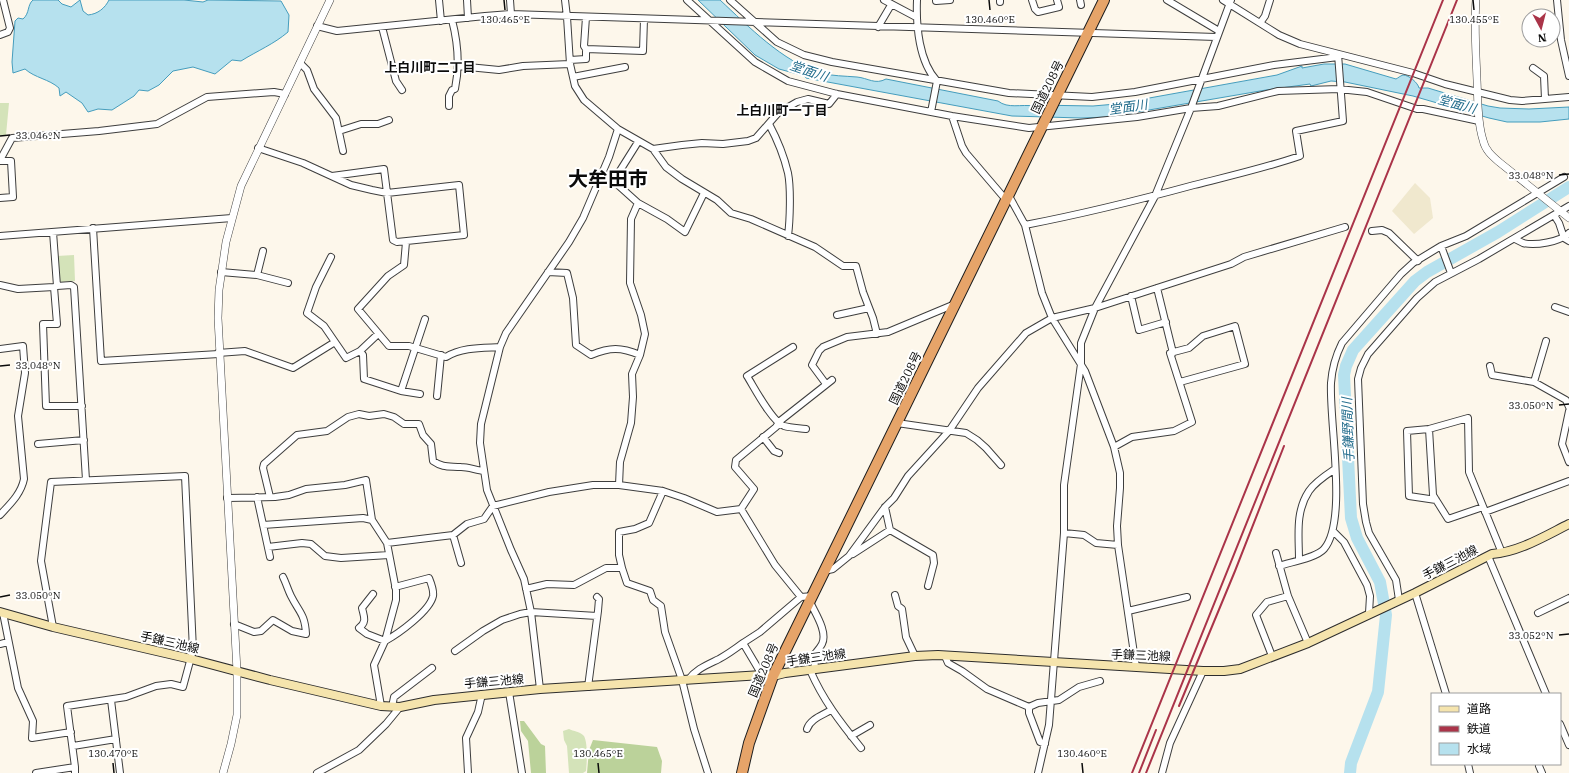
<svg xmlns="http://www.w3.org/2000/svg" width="1569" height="773" viewBox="0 0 1569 773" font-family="'IBM Plex Serif','Noto Sans JP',serif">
  <rect width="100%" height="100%" fill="#fdf7eb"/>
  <path fill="#f0e8ce" d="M 1415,183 L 1430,198 L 1433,218 L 1414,234 L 1392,211 Z"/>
  <path fill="#d4e3b9" d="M 0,103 L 9,103 L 6,135 L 0,136 Z
    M 74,255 L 75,281 L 61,282 L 59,280 L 57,256 Z
    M 569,729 C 573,731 581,732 584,736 C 588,744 587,762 586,771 L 583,773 L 569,773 L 567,746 L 564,740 L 563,731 Z"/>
  <path fill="#bbd29a" d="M 520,721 L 524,721 L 541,744 L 545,746 L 546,773 L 531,773 L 528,741 L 521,731 Z
    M 593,740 L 657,747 L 662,761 L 661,773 L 587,773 L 589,750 Z"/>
  <path fill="#b6e1ee" stroke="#459dbd" d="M 33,0 L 58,0 L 62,4 L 71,7 L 80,0 L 83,11 L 88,15 C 98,14 105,8 109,0 L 184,0 L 203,2 L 208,0 L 281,1 L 289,15 L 288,32 C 274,44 257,51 241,61 L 232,60 L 215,74 L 193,67 L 173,71 L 159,85 L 148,91 L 139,90 L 134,96 L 112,110 L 98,109 L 88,112 L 82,103 L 66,92 L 60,96 L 59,88 C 49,79 35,78 25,69 L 13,73 L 12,62 L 15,21 L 18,18 L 23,19 C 30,13 27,5 33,0 Z
    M 698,0 L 720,0 C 748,26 783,62 820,73 C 832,76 845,76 857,77 C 868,78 875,85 886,79 L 998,101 C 1008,109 1021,104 1034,106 L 1035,105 L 1093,106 L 1116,104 L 1277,75 L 1302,66 L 1302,68 L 1324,64 L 1345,64 L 1396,79 C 1398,78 1400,76 1403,75 C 1409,75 1418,83 1419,88 L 1428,88 L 1488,106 L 1500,108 L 1529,109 L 1569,107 L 1569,119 L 1540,122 L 1507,122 L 1489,118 L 1413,96 L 1345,82 L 1331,81 L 1311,86 L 1310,84 L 1266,90 L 1108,117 L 1081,118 L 1012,116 L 806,78 L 805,76 L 779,69 L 755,55 Z"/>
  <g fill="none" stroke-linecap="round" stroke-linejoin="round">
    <path stroke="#b6e1ee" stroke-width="12" d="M 1350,773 L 1351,763 L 1378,692 L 1386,615 L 1380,582 L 1357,538 L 1351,518 L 1344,375 L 1346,366 L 1353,350 L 1415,281 L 1427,272 L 1498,232 L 1569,187"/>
    <defs>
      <path id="minor" d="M 439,0 L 441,21
        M 467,0 L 468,18
        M 510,0 L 511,14
        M 565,0 L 567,17 L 570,64 L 575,86 L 584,100 L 618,129 L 653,149 L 666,167 L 682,179 L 717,200 L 731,213 L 751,219 L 815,247 L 843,266 L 856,266 L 863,292 L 873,318 L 877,334
        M 687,0 L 755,62 L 788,81 L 837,94 L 952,116 L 1029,128 L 1137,117 L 1191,108 L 1218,106 L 1278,91 L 1339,89 L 1367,92 L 1417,109 L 1423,109 L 1479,121
        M 730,0 L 777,42 L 804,55 L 832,62 L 1009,93 L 1092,97 L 1135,92 L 1274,65 L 1338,57
        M 884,0 L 916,17
        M 917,0 C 916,26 919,62 937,81
        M 936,0 L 936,1 L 950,0
        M 1000,0 L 1000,2
        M 1032,0 L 1035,9 L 1038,12 L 1059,7 L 1057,0
        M 1080,0 L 1081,5
        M 1167,0 L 1219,31
        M 1223,0 L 1279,35 L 1300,44 L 1413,73 L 1445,84 L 1510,100 L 1522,101 L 1569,97
        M 1557,0 L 1561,40 L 1569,76
        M 1260,23 L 1265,16 L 1270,0
        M 317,26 L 337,31 L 485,16 L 511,14 L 1216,37
        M 382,27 L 396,81 L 402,90
        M 878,27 L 891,5
        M 0,35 L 8,32 L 10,28 L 3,0
        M 586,49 L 584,46 L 586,17
        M 570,60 L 586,59 L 586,49 L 643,51 L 644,19
        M 300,63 L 307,70 L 314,89 L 336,118 L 343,151
        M 458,66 L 499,70 L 523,66 L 570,64
        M 1533,68 L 1544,76 L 1545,99
        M 573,77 L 625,67
        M 449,106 L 449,96 L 452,90 L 455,89 C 460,65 458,43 452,20
        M 931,112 L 937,81
        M 952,116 L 962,146 L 966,153 L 1007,201
        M 769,124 C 777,139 784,156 788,173 C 791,188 790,220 788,236
        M 339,131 L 361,124 L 378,124 L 389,120
        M 258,148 L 303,163 L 351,185 L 372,190 L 387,193 L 459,185 L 464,235 L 397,242 L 393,240 L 384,169 L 332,176
        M 653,149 L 682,145 L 702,143 L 723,144 L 748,141 L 756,138 L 778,113 L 797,102 L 808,99 L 829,104 L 837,94
        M 0,160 L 12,138 L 99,131 L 157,124 L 207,97 L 274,92 L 285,94
        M 0,161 L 11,161 L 13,197 L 0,198
        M 1009,196 L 1025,225 L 1042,293 L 1052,318 L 1085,371 L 1114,447 L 1120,473 L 1120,488 L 1117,526 L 1118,545 L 1136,667
        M 638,203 L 667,219 L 685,232 L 704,193
        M 1554,215 L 1559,223 L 1564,238 L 1569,241
        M 1025,225 C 1082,214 1139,200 1194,185 C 1230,176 1265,168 1300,156 L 1296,131 L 1343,121 L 1338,54
        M 93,228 L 101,361 L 219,354
        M 1372,231 L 1382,230 L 1389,233 L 1418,261
        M 53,232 L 57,286 L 54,287 L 57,324 L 43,324 L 46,406 L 82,406
        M 0,236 L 232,218
        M 1515,239 C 1517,240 1521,242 1523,243 C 1535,246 1560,242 1569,233
        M 406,242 L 404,265 L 388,276 L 358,309 L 389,346 L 409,346 L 446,357 C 462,347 483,348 500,347
        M 1441,246 L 1451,273
        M 331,257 L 316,287 L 307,313 L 324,326 L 346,358 L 360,351 L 363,355 L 364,379 L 401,391 L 420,394
        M 221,272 L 257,275 L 288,283
        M 548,272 L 567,273 L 573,298 L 576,345 L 591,355 C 610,347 621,347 640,355
        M 257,275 L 263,251
        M 0,285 L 18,289 L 54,287
        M 57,286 L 71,285 L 74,287 L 86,480
        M 1157,288 L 1173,353
        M 1131,296 L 1139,330 L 1166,322
        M 1555,307 L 1569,312
        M 837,315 L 869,308
        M 793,347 L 747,376 C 754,387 772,422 784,426 C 791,428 799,428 806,429
        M 0,349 L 23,346 L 25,373 L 18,416 L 24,479 C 21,494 10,504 0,515
        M 360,351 L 378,334
        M 218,353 L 245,351 L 293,368 L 335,342
        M 1490,366 L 1492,375 L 1534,382 L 1566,400 L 1569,407
        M 1534,382 L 1546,341
        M 826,384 L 812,365 L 819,351 L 823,347 L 847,337 L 888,332 L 955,304
        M 401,391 L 425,319
        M 437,396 L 441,355
        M 1569,411 L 1562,444 L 1569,462
        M 897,423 L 966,433 L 977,440 L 986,448 L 1001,465
        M 1429,429 L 1433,495 L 1448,519 L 1483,507
        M 763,437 L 774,451 L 779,453
        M 38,444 L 84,440
        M 1114,447 L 1132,437 L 1174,431 L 1192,422 L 1170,353 L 1189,348 L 1203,336 L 1235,326 L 1245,364 L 1180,382
        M 619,485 L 620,462 L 631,423 L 633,397 L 632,374 L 640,355 L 645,334 L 641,315 L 630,283 L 631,219 L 638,203 L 618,185 L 616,182 L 616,177 L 638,142
        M 257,497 L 270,557
        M 270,497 L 263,468 L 264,464 L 297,435 L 327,431 L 348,417 L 359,414 L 369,416 L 384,414 L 394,417 L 404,424 L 419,424 L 423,435 L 431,444 L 433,461 C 443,468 449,466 461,467 C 468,467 476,470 484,471
        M 227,498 L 275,497 L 289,495 L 306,489 L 345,485 L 366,480 L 372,520 L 387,543 L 396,590 L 396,600 L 385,641 L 374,665 L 381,706
        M 1436,500 L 1409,496 L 1407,431 L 1429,429 L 1468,418 L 1469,472 L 1502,553
        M 885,507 L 890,530 L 933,555 L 934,563 L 928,586
        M 741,509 L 775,565 L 801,597
        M 1485,512 L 1569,481
        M 263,525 L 363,518 L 372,520
        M 1333,531 L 1344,542 L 1367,585 L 1370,596 L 1369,613
        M 1064,533 L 1084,535 L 1096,543 L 1118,545
        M 453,535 L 461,563
        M 387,543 L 453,535 L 467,524 L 484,519 L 493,506 L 549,492 L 593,485 L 619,485 L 663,491 L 684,498 L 717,512 L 741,509 L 754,489 L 735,467 L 736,460 L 776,427 L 780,421 L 832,380
        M 268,547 L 302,543 L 311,544 L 325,556 L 341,558 L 389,555
        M 1276,553 L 1288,596 L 1308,643
        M 853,554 L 890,530
        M 1488,556 L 1546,694
        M 1299,560 C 1299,536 1295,512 1309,491 C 1315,482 1326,475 1335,469
        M 1279,566 C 1291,562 1316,558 1324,549 C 1348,521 1329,422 1331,383 C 1332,369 1336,355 1342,343 L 1401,274 L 1413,263 L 1441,246 L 1466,236 L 1564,177
        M 622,568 L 627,583 L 650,591 L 653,600 L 661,606 L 665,632 L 682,680 L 694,729 L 708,773
        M 824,571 L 833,569 L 849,556 L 885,507 L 894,498 L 908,476 L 949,431 L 978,388 L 1026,333 L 1052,318 L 1095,308 L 1231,264 L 1244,257 L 1345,227
        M 526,589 L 547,584 L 574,585 L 606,568 L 622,568 L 619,555 L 619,532 L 635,529 L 649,523 L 663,491
        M 1415,593 L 1446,694
        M 373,594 L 362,608 C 364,617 367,622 359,628 L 367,634 L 385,641 C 398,634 430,611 433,596 C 434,590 431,583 429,578 L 395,587
        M 895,595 L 898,606 L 902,609 L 906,637 L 915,656
        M 1399,600 L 1396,580 L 1369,533 L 1366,522 L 1363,504 L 1358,379 L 1361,368 L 1368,354 L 1417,298 L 1435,282 L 1479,259 L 1569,206
        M 810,602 C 815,613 828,632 822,644 C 820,648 816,652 814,655 L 815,669
        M 1128,611 L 1187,597
        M 3,613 L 18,688 L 33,721 L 32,738 L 71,732
        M 1538,613 L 1569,598
        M 234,624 L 254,632 L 261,631 L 273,620 L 292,631 L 306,634 C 305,614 299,612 291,596 C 288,590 286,583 283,577
        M 53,627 L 41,561 L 51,482 L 185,476 L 193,650 L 183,687 L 171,684 L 156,686 L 126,697 L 67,706 L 75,767 L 75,773
        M 0,644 L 8,642
        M 455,651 L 483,631 L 502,620 L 520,614 L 531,612 L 597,616
        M 945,656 L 948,663 L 962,671 L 987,689 L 1029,707
        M 1272,656 L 1256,615 L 1267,602 L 1288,596
        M 810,670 C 823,700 840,722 861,748
        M 762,675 L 743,643 L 760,632 L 801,597 L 813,596
        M 688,680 C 696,669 707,665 719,659 C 728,654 735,649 743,643
        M 588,687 L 598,611 L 599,599 L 597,597
        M 540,689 L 531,612 L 524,579 L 511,550 L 487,490 L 480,443 L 481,424 L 500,347 L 506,333 L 569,242 L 583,218 L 609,157 L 618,129
        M 509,692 L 522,773
        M 111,700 L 120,773
        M 392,707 L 394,697 L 432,668
        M 1560,724 L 1569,745
        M 807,729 C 810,719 823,715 831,710
        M 851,736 L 870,725
        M 1045,744 L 1040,742 L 1029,713 L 1029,707 L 1038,703 L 1059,700 L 1079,687 L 1100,681
        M 73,746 L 116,739
        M 1468,764 L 1470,773
        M 1539,766 L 1542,773
        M 36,773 L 75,767
        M 317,773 L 359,750 L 386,724 L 400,707
        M 468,773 L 466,738 L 478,712 L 482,694
        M 1038,773 L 1049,725 L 1064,533 L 1064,485 L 1081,364 L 1081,343 L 1095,308 L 1155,196 L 1191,108 L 1231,0
        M 1162,773 L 1170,743 L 1203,671"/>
      <path id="tertiary" d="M 1476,0 C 1474,27 1476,53 1477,80 C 1478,99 1477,121 1483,140 C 1485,150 1492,156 1499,162 L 1569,218
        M 223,773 L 231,744 L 237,715 L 237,671 L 218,318 L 219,290 L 226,242 L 241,186 L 330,0"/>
      <path id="secondary" d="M 0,612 L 53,627 L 191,659 L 270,680 L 381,706 L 400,707 L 434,700 L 540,689 L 762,675 L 773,676 L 785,673 L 915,656 L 938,655 L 1203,671 L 1224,671 L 1240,669 L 1308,643 L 1415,593 L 1492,554 C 1519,552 1545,536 1569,524"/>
      <path id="trunk" d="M 742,773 L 749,743 L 773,676 L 1104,0"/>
    </defs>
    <use href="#minor" stroke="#3e3e3e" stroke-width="8"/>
    <use href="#tertiary" stroke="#3e3e3e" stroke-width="8"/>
    <use href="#secondary" stroke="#2d2d2d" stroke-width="10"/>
    <use href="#trunk" stroke="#1c1c1c" stroke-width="12"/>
    <use href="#minor" stroke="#fff" stroke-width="6"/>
    <use href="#tertiary" stroke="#fff" stroke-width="7"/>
    <use href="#secondary" stroke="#f5e4ad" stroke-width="8"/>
    <use href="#trunk" stroke="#e6a469" stroke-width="10"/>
    <path stroke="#aa3449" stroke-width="2" d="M 1179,706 L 1235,571 L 1284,446
      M 1132,773 L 1443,0
      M 1139,773 L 1156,730
      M 1146,773 L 1457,0"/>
  </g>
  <path fill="none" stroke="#0b0b0b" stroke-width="1.5" d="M 504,0 L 505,10M 989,0 L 990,10M 1473,0 L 1474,10M 0,136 L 10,135M 1559,175 L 1569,174M 0,366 L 10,365M 1559,405 L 1569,404M 0,597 L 10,595M 1559,635 L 1569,634M 113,763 L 114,773M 598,763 L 599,773M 1082,763 L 1083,773"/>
  <g text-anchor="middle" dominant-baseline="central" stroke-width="4" stroke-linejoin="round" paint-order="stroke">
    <g font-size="12" fill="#0b0b0b" stroke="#fff">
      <text transform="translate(1047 87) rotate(-64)">国道208号</text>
      <text transform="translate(905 378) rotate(-64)">国道208号</text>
      <text transform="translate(1450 562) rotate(-27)">手鎌三池線</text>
      <text transform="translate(170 642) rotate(13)">手鎌三池線</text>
      <text transform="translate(1141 655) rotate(2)">手鎌三池線</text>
      <text transform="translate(816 657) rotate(-8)">手鎌三池線</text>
      <text transform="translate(763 670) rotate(-67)">国道208号</text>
      <text transform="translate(494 681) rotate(-5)">手鎌三池線</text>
    </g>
    <g font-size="13" font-weight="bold" fill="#0b0b0b" stroke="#fff">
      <text x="430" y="67">上白川町二丁目</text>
      <text x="782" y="110">上白川町一丁目</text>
    </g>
    <g font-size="13" font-style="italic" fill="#236d8d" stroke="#fff">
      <text transform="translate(809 71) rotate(19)">堂面川</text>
      <text transform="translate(1457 104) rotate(15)">堂面川</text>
      <text transform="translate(1128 107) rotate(-8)">堂面川</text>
      <text transform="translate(1348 430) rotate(-92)">手鎌野間川</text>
    </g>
    <g font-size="20" font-weight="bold" fill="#0b0b0b" stroke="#fff">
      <text x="608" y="178">大牟田市</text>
    </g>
  </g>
  <g font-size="10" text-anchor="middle" fill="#0b0b0b" stroke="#fff" stroke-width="4" stroke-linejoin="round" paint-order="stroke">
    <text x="505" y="23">130.465°E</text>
    <text x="990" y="23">130.460°E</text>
    <text x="1474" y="23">130.455°E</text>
    <text x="38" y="139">33.046°N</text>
    <text x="1531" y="179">33.048°N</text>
    <text x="38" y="369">33.048°N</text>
    <text x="1531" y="409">33.050°N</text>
    <text x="38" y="599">33.050°N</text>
    <text x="1531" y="639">33.052°N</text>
    <text x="113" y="757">130.470°E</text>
    <text x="598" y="757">130.465°E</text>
    <text x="1082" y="757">130.460°E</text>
  </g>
  <rect x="1431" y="693" width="130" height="72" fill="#ffffff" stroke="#9d9d9d"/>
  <rect x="1439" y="706" width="20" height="6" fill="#f5e4ad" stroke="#9d9d9d"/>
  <text x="1467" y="713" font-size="12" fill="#0b0b0b">道路</text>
  <rect x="1439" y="726" width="20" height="6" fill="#aa3449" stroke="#9d9d9d"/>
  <text x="1467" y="733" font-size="12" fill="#0b0b0b">鉄道</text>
  <rect x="1439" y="743" width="20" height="12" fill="#b6e1ee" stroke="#9d9d9d"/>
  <text x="1467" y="753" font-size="12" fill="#0b0b0b">水域</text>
  <g transform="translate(1541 28) rotate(173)"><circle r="19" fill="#ffffff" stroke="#9d9d9d"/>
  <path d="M0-3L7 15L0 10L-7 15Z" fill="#aa3449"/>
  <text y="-6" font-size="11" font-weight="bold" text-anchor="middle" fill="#0b0b0b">N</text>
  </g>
</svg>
